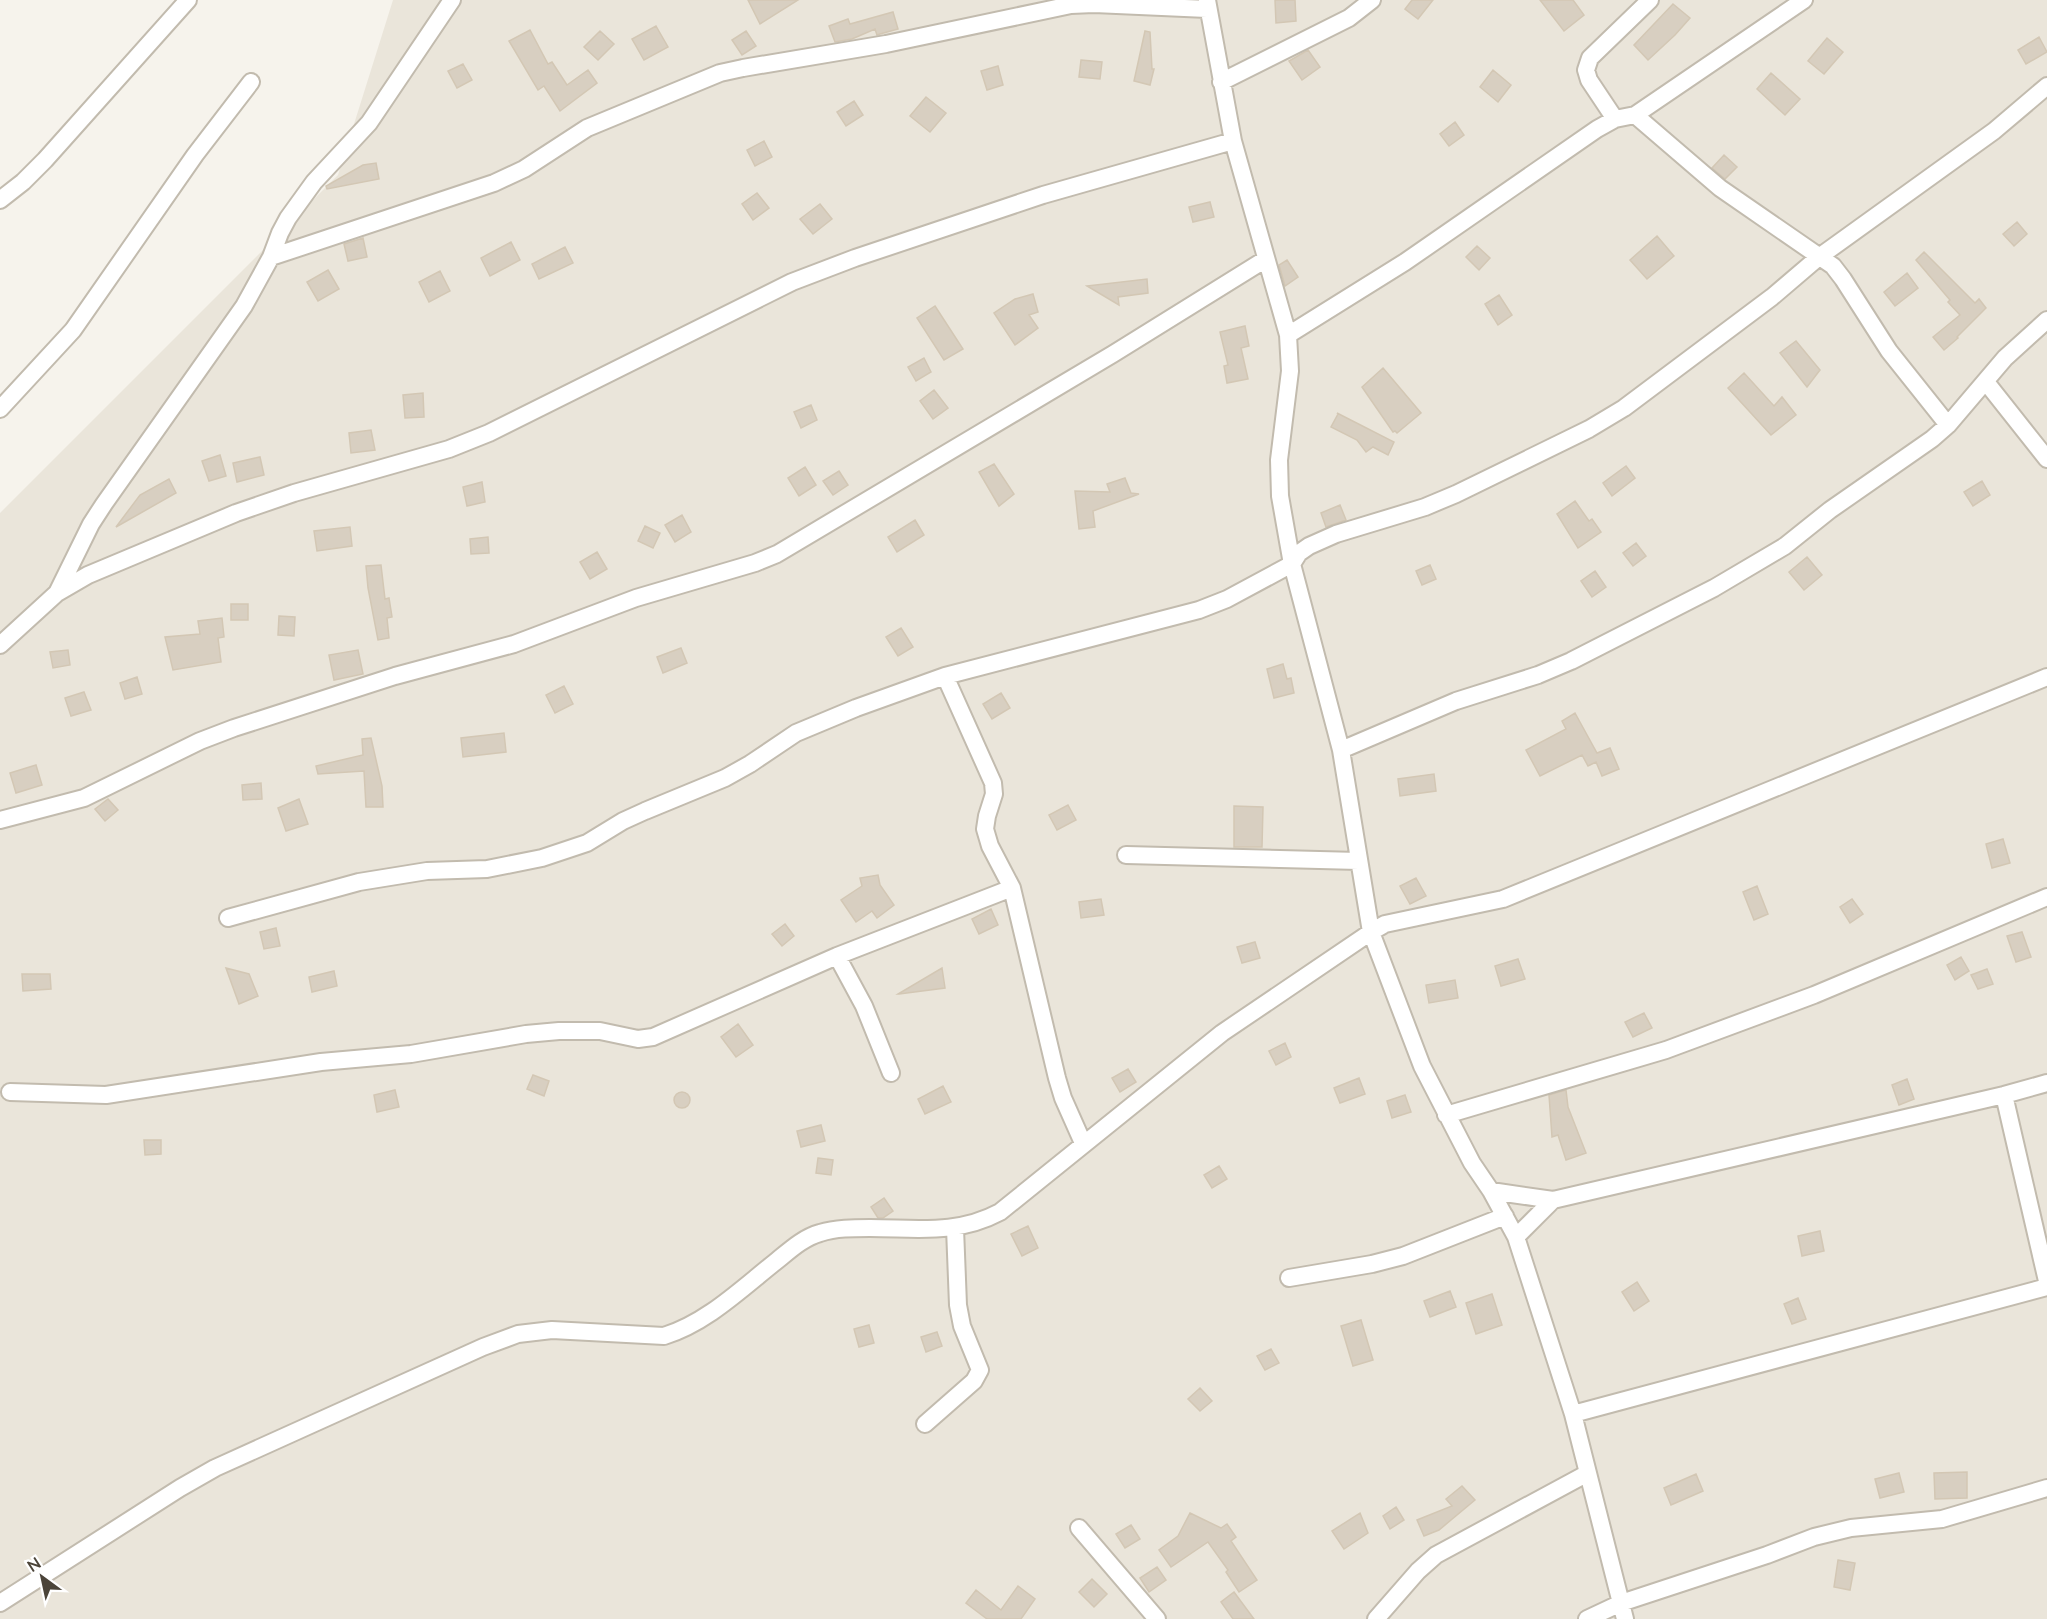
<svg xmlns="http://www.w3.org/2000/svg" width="2047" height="1619" viewBox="0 0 2047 1619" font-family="Lato,sans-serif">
  <rect width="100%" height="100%" fill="#f6f3ec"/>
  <path fill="#eae5da" d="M 393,0 L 2047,0 L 2047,1619 L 0,1619 L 0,513 L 338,175 Z"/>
  <path fill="#d8cfc1" stroke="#d3c7b4" stroke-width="1.5" d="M 748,0 L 798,0 L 760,24 Z
    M 1275,0 L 1295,0 L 1296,21 L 1276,23 Z
    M 1412,0 L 1433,0 L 1418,19 L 1405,9 Z
    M 1540,0 L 1573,0 L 1584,15 L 1564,31 Z
    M 1673,4 L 1690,18 L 1675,35 L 1648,60 L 1634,45 Z
    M 893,12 L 898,29 L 880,34 L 877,35 L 875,29 L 852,39 L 835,42 L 829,26 L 848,19 L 850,24 Z
    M 656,26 L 668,47 L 644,60 L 632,39 Z
    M 530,30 L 548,64 L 552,62 L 567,85 L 588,70 L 597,83 L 560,111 L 544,86 L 538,90 L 509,41 Z
    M 600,31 L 614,44 L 598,60 L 584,47 Z
    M 746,31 L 756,46 L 742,55 L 732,40 Z
    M 1145,31 L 1150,32 L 1152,69 L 1154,69 L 1150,85 L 1134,81 Z
    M 2039,37 L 2047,52 L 2026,64 L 2018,50 Z
    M 1827,38 L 1843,52 L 1824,74 L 1808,61 Z
    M 1308,50 L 1320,67 L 1302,80 L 1289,61 Z
    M 1081,60 L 1102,62 L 1100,79 L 1079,77 Z
    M 463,64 L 472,80 L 457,88 L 448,71 Z
    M 998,66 L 1003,85 L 987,90 L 981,71 Z
    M 1493,70 L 1511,85 L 1498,102 L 1480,87 Z
    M 1771,73 L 1800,99 L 1785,115 L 1757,89 Z
    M 926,97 L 946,113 L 930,132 L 910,116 Z
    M 854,101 L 863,115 L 846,126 L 837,112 Z
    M 1455,122 L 1464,135 L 1449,146 L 1440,134 Z
    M 764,141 L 772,157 L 755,166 L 747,150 Z
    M 1724,155 L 1737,167 L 1725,179 L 1712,168 Z
    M 376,163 L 379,179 L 327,189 L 326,186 L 363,165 Z
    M 757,193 L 769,208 L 753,220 L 742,204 Z
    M 1210,202 L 1214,217 L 1193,222 L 1189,207 Z
    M 820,204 L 832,219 L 813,234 L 800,219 Z
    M 2017,222 L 2027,234 L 2014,246 L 2003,234 Z
    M 1657,236 L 1674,256 L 1647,279 L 1630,260 Z
    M 363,238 L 367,257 L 348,261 L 344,244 Z
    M 511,242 L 520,260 L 490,276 L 481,258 Z
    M 1477,246 L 1490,258 L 1479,270 L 1466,257 Z
    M 565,247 L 573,263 L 539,279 L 532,264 Z
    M 1924,252 L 1975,303 L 1979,299 L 1986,308 L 1957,337 L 1958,338 L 1944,350 L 1933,337 L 1960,315 L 1948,302 L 1950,300 L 1916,260 Z
    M 1287,260 L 1298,277 L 1285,286 L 1279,265 Z
    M 328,270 L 339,289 L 318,301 L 307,282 Z
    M 440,271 L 450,291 L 429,302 L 419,282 Z
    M 1907,273 L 1918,288 L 1895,306 L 1884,292 Z
    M 1147,279 L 1148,293 L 1118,297 L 1119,305 L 1087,286 Z
    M 1033,294 L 1038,312 L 1029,315 L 1038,328 L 1015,345 L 994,313 L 1015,299 Z
    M 1499,295 L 1512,315 L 1498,325 L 1485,304 Z
    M 935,306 L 963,349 L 944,360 L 917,318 Z
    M 1245,326 L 1249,346 L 1241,348 L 1248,379 L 1227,383 L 1224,366 L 1228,365 L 1220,332 Z
    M 1796,341 L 1820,370 L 1807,387 L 1780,353 Z
    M 924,358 L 931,372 L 916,381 L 908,367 Z
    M 1383,368 L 1421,413 L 1397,433 L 1395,431 L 1393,432 L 1362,387 Z
    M 1744,373 L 1774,406 L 1782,397 L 1796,415 L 1771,435 L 1728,388 Z
    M 934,390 L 948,408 L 933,419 L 920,401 Z
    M 423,393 L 424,417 L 405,418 L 403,395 Z
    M 811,405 L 817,420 L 801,428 L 794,412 Z
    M 1337,413 L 1394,442 L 1388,455 L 1373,447 L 1366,452 L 1357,440 L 1331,427 L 1338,414 Z
    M 371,430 L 375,450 L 351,453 L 349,433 Z
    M 220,455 L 226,476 L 209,481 L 202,461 Z
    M 260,457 L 264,475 L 237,482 L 233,463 Z
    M 994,464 L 1014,494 L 999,506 L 979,472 Z
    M 1626,466 L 1635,478 L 1612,496 L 1603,483 Z
    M 805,467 L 816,485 L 799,496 L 788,478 Z
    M 839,471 L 848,485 L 833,495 L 823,481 Z
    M 1125,478 L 1131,493 L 1139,494 L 1093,511 L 1095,527 L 1079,529 L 1075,491 L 1110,492 L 1107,484 Z
    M 169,479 L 176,493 L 116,527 L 140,495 Z
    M 1982,481 L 1990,495 L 1973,506 L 1964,492 Z
    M 482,482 L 485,502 L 467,506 L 463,487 Z
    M 1575,501 L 1589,521 L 1592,519 L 1601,532 L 1578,548 L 1557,514 Z
    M 1340,505 L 1346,520 L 1326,527 L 1321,513 Z
    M 682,515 L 691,532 L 675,542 L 665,525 Z
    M 915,520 L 924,535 L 897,552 L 888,537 Z
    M 645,526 L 660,533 L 653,548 L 638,541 Z
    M 350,527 L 352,546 L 317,551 L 314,531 Z
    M 488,537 L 489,553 L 471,554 L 470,539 Z
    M 1636,543 L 1646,556 L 1633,566 L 1623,553 Z
    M 597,552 L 607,569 L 590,579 L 580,562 Z
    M 1807,557 L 1822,575 L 1804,590 L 1789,572 Z
    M 381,565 L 385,599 L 389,598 L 392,617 L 387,618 L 389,638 L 378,640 L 368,588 L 366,566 Z
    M 1430,565 L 1436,579 L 1422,585 L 1416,571 Z
    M 1595,571 L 1606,587 L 1592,597 L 1581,581 Z
    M 231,604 L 248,604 L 248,620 L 231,620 Z
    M 279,616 L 295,617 L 294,636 L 278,635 Z
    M 222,618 L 224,637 L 218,638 L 221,662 L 173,670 L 165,637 L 200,634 L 198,621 Z
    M 901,628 L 913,647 L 898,656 L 886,637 Z
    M 681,648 L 687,663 L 663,673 L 657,657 Z
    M 68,650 L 70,665 L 53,668 L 50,652 Z
    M 358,650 L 363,674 L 334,680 L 329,655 Z
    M 1283,664 L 1287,679 L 1291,678 L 1294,693 L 1274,698 L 1267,669 Z
    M 137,677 L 142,694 L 125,699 L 120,683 Z
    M 564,686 L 573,704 L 555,713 L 546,695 Z
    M 84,692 L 91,710 L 71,716 L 65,698 Z
    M 1001,693 L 1010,708 L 992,719 L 983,704 Z
    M 1575,713 L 1597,753 L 1610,748 L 1619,769 L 1602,776 L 1596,762 L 1588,766 L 1582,755 L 1540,776 L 1526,750 L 1566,729 L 1562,721 Z
    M 504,733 L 506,752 L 463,757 L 461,738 Z
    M 371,738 L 382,786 L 383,807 L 366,807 L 364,771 L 318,774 L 316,766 L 363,755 L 362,739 Z
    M 36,765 L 42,785 L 16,793 L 10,773 Z
    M 1434,774 L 1436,791 L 1400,796 L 1398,779 Z
    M 261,783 L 262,799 L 243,800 L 242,785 Z
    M 108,799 L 118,810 L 105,821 L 95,809 Z
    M 299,799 L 308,824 L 286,831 L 278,808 Z
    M 1068,805 L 1076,820 L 1057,830 L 1049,815 Z
    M 1234,806 L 1263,807 L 1262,847 L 1234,847 Z
    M 2003,839 L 2010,863 L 1992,868 L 1986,844 Z
    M 878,875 L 880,885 L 894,905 L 877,918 L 872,911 L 856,922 L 841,900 L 862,886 L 860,878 Z
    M 1416,878 L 1426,896 L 1410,904 L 1400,886 Z
    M 1757,886 L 1768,914 L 1754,920 L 1743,892 Z
    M 1101,899 L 1104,915 L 1081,918 L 1079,902 Z
    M 1852,899 L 1863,914 L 1850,923 L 1840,907 Z
    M 991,909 L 998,925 L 979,934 L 972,919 Z
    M 785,924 L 794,936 L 782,946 L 772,934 Z
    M 276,928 L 280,946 L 264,949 L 260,932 Z
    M 2022,932 L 2031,957 L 2016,962 L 2007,936 Z
    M 1255,942 L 1260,958 L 1242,963 L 1237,947 Z
    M 1961,957 L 1969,971 L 1955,980 L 1947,965 Z
    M 1518,959 L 1525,979 L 1501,986 L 1495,966 Z
    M 226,968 L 249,974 L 258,996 L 239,1004 Z
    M 942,968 L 945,988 L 899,994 L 898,994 Z
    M 1987,969 L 1993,984 L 1978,989 L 1971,975 Z
    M 334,971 L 337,986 L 312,992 L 309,977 Z
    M 22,974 L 50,974 L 51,989 L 23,991 Z
    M 1455,980 L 1458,998 L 1429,1003 L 1426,985 Z
    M 1644,1013 L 1652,1028 L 1633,1037 L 1625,1022 Z
    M 738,1024 L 753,1045 L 736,1057 L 721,1037 Z
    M 1285,1043 L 1291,1057 L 1276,1065 L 1269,1051 Z
    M 1128,1069 L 1136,1082 L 1120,1092 L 1112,1078 Z
    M 533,1075 L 549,1081 L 544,1096 L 527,1089 Z
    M 1359,1078 L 1365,1094 L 1340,1103 L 1334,1088 Z
    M 1907,1079 L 1914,1099 L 1899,1105 L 1892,1085 Z
    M 943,1086 L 951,1102 L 925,1114 L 918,1099 Z
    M 395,1090 L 399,1107 L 377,1112 L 374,1095 Z
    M 1566,1090 L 1568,1107 L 1586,1153 L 1566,1160 L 1558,1135 L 1552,1137 L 1549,1095 Z
    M674 1100a8 8 0 1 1 16 0a8 8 0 1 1-16 0Z
    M 1405,1095 L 1411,1112 L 1392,1118 L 1387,1101 Z
    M 821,1125 L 825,1141 L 801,1147 L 797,1131 Z
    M 144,1140 L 161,1140 L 161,1154 L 145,1155 Z
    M 818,1158 L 833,1160 L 831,1175 L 816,1173 Z
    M 1219,1166 L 1227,1179 L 1212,1188 L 1204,1175 Z
    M 884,1198 L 893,1211 L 883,1218 L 878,1218 L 871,1207 Z
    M 1028,1226 L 1038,1248 L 1022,1256 L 1011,1234 Z
    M 1820,1231 L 1824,1251 L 1802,1256 L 1798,1236 Z
    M 1637,1282 L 1649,1301 L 1634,1311 L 1622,1292 Z
    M 1450,1291 L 1456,1307 L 1430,1317 L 1424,1301 Z
    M 1492,1294 L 1502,1325 L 1476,1334 L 1466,1303 Z
    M 1798,1298 L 1806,1319 L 1792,1324 L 1784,1304 Z
    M 1361,1320 L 1373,1360 L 1353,1366 L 1341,1326 Z
    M 869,1325 L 874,1343 L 859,1347 L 854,1329 Z
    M 937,1332 L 942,1346 L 926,1352 L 921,1337 Z
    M 1271,1349 L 1279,1363 L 1265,1370 L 1257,1356 Z
    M 1200,1388 L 1212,1401 L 1200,1411 L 1188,1399 Z
    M 1967,1472 L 1967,1498 L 1935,1499 L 1934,1473 Z
    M 1899,1473 L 1904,1492 L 1880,1498 L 1875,1479 Z
    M 1696,1474 L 1703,1491 L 1671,1505 L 1664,1488 Z
    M 1462,1486 L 1475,1500 L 1439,1530 L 1424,1536 L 1417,1520 L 1452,1506 L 1446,1499 Z
    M 1396,1507 L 1404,1520 L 1390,1529 L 1383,1516 Z
    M 1190,1513 L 1221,1528 L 1227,1524 L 1236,1537 L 1231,1541 L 1257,1580 L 1239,1592 L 1226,1572 L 1228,1570 L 1208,1542 L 1171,1567 L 1159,1550 L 1178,1536 Z
    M 1360,1513 L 1368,1533 L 1344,1549 L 1332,1531 Z
    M 1131,1525 L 1140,1539 L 1125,1548 L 1116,1534 Z
    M 1838,1560 L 1855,1563 L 1850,1590 L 1834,1587 Z
    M 1157,1567 L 1166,1580 L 1149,1592 L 1140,1578 Z
    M 1092,1579 L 1107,1594 L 1094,1607 L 1079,1592 Z
    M 1018,1586 L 1035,1599 L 1021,1619 L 987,1619 L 966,1603 L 976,1590 L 1001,1610 Z
    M 1234,1592 L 1254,1619 L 1233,1619 L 1221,1602 Z"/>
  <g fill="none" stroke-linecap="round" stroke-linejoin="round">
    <defs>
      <path id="street" d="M 1207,0 L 1233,141 L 1288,335 L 1290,371 L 1279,460 L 1280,496 L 1292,564 L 1341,750 L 1371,932 L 1422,1066 L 1472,1163 L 1491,1191 L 1516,1237 L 1553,1200 L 2004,1095 L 2047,1083
        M 1221,82 L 1349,18 L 1372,0
        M 1635,115 L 1720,188 L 1833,266 L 1843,279 L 1889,351 L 1948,425
        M 1615,119 L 1589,80 L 1586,70 L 1590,58 L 1650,0
        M 0,200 L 23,182 L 45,160 L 188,0
        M 271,257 L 494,183 L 524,169 L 587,128 L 720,73 L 743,68 L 886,44 L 1071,5 L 1094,4 L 1207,9
        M 1288,335 L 1405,262 L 1597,129 L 1615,119 L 1635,115 L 1804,0
        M 1986,382 L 2047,459
        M 0,409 L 73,330 L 195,155 L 251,82
        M 57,593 L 91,524 L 104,504 L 244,306 L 271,257 L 280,233 L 288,218 L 314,182 L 369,123 L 452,0
        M 0,645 L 57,593 L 88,575 L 236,513 L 294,493 L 449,449 L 489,433 L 792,282 L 855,258 L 1043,195 L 1233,141
        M 945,676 L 993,783 L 994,794 L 987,816 L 985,829 L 990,846 L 1012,888 L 1057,1078 L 1063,1098 L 1083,1143
        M 1341,750 L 1456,701 L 1538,675 L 1571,661 L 1714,588 L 1785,546 L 1830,510 L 1932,439 L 1948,425 L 2005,358 L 2047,320
        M 0,820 L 84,798 L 200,741 L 234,728 L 395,676 L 514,644 L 636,598 L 755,563 L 777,554 L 1113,354 L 1266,259
        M 1126,855 L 1359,861
        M 228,918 L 359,882 L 427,871 L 487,869 L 542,858 L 587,843 L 623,821 L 645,811 L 725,778 L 750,764 L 796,733 L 856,708 L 945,676 L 1199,610 L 1227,599 L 1292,564 L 1299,553 L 1309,546 L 1336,534 L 1425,507 L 1456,494 L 1589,429 L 1624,408 L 1772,297 L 1819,257 L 1994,131 L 2047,86
        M 837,956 L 864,1006 L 891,1073
        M 10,1092 L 106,1095 L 321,1062 L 411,1054 L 526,1034 L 559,1031 L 600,1031 L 638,1039 L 653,1037 L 837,956 L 1012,888
        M 2004,1095 L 2047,1281
        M 1446,1115 L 1666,1050 L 1814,995 L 2047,897
        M 1491,1191 L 1553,1200
        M 1516,1237 L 1573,1414 L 1625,1619
        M 1289,1278 L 1372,1264 L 1403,1256 L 1505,1216
        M 1573,1414 L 2047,1287
        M 925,1424 L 974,1381 L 980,1370 L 962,1326 L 958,1305 L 955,1228
        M 1079,1528 L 1157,1619
        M 0,1603 L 180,1488 L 215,1468 L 483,1347 L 518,1334 L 552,1330 L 664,1336 C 706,1323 740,1290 774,1263 C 788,1252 802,1238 820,1233 C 836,1228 853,1228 870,1228 C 917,1228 957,1235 1000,1212 L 1222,1033 L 1371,932 L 1385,924 L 1503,899 L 2047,677
        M 1376,1619 L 1418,1571 L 1436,1555 L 1588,1473
        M 1587,1619 L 1621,1603 L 1767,1555 L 1814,1537 L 1851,1528 L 1942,1519 L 2047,1488"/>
    </defs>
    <use href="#street" stroke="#c2bbae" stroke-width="20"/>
    <use href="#street" stroke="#fff" stroke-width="16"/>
  </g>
  <g transform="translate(42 1577) rotate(327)" stroke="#ffffff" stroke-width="4.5" paint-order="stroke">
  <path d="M0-4.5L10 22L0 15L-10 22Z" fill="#4b4439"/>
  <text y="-9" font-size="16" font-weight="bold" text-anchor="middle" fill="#4b4439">N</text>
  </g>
</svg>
